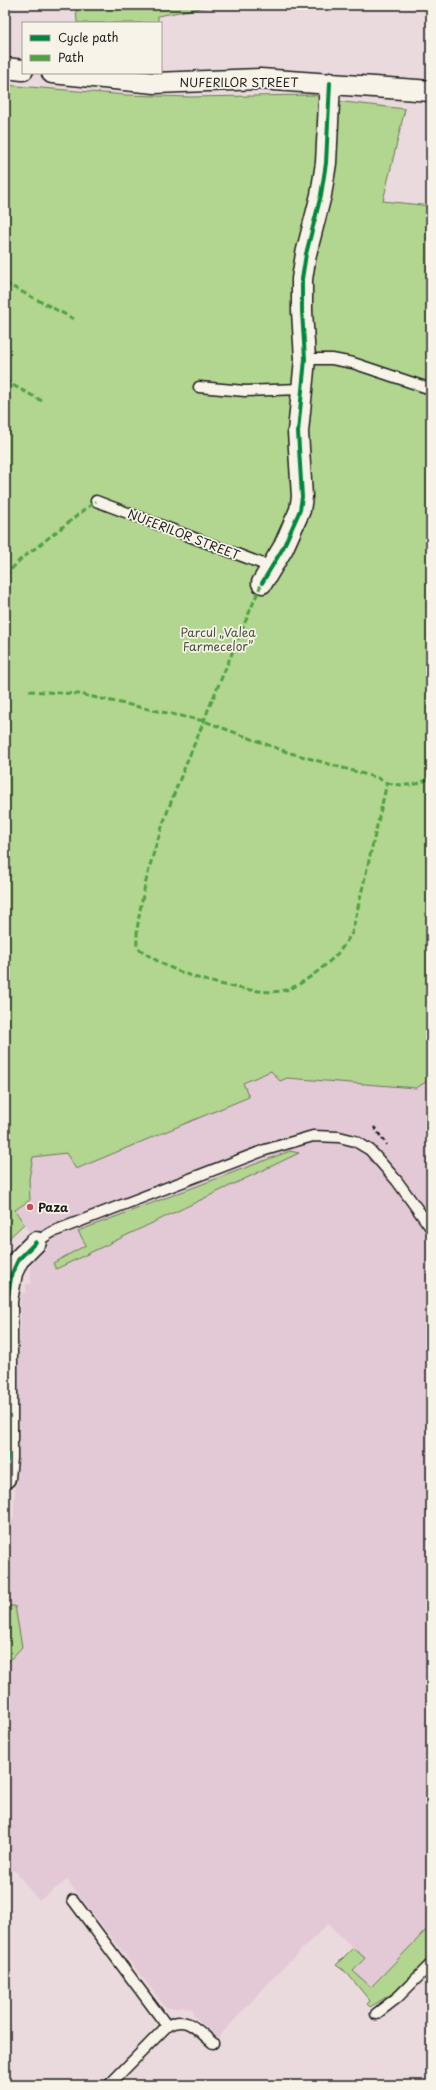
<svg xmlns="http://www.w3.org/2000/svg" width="436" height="2090" viewBox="0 0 436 2090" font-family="'Playpen Sans',sans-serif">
  <rect width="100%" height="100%" fill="#ebdadd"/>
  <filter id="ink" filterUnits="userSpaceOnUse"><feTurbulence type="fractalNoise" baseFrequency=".025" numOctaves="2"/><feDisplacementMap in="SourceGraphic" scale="8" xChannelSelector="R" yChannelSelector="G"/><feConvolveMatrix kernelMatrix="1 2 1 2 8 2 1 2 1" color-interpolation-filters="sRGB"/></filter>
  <g filter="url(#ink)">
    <path fill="#e3c9d5" d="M 271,1071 L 280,1081 L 287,1078 L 416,1088 L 431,1079 L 431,1951 L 370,2001 L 347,1973 L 336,1965 L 353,1948 L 328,1924 L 276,1975 L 218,2038 L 193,2015 L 193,2010 L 181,2006 L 180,2008 L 166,2008 L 67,1880 L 39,1901 L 15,1871 L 5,1870 L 5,1535 L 14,1516 L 21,1293 L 26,1293 L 26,1284 L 31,1284 L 31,1263 L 43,1252 L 15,1210 L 30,1200 L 29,1179 L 33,1157 L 66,1153 L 76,1169 L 248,1097 L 243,1083 Z"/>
    <path fill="#b2d590" stroke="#677856" d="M 76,5 L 216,5 L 158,16 L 158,23 L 77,23 Z
      M 5,85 L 127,95 L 190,97 L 313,95 L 336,101 L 405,109 L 383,201 L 431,206 L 431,1079 L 416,1088 L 287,1078 L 280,1081 L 271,1071 L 243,1083 L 249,1097 L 76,1169 L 66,1153 L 33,1157 L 29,1179 L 30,1200 L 15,1210 L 24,1224 L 5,1242 Z
      M 290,1151 L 299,1153 L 56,1269 L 53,1263 L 86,1245 L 78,1231 Z
      M 5,1606 L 15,1606 L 22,1647 L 5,1665 Z
      M 431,1925 L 431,1957 L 393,1993 L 370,2007 L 367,2004 L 370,2001 L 347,1973 L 336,1965 L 353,1948 L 365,1958 L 353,1971 L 371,1987 Z"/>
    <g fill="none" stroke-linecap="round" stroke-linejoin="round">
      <defs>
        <path id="lane" d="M 305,359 L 332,359 L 353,363 L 431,389
          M 199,387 L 245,391 L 302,389
          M 96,501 L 271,567
          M 36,1242 L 52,1232 L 265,1150 L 313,1136 L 339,1137 L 355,1141 L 370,1150 L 397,1181 L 431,1228
          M 73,1900 L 167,2026
          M 376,2014 L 398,1997 L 431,1964
          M 109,2085 L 167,2026 C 187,2014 198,2031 213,2043"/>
        <path id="street" d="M 5,68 L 23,70
          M 52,73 L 155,83 L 260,79 L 431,91
          M 262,583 L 283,548 L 300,510 L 302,497 L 298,432 L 305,359 L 302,311 L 302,279 L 306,254 L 321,195 L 326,163 L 330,83
          M 5,1478 L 7,1458 L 7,1301 L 12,1273 L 18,1260 L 36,1242"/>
      </defs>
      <use href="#lane" stroke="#1c1c1c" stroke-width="13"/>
      <use href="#street" stroke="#1c1c1c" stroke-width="23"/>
      <path stroke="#1c1c1c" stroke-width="2.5" stroke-dasharray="4 3" stroke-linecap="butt" d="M 374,1127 L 387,1145"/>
      <use href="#lane" stroke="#f7f3e8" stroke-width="10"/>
      <use href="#street" stroke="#f7f3e8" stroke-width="20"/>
      <path stroke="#4fa141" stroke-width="3" stroke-dasharray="6 3" stroke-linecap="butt" d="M 5,283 L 74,319
        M 5,381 L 44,402
        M 5,576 L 20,560 L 96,501
        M 29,691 L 79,694 L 204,721 L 287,752 L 378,778 L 387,783 L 352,933 C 348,939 343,947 338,953 C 328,964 303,984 289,989 C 274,994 259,991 244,989 C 206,982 168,972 137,947 C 136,927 140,910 144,890 C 157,831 181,776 204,721 L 208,710 L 263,580
        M 387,783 C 396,785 406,786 416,784 C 422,783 425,779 431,779"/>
      <defs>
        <path id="cycleway" d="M 262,583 L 283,548 L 300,510 L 302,497 L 298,432 L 305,359 L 302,311 L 302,279 L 306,254 L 321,195 L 326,163 L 330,83
          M 5,1478 L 7,1458 L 7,1301 L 12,1273 L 18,1260 L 36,1242"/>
      </defs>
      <use href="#cycleway" stroke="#f7f3e8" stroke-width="6"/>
      <use href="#cycleway" stroke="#00873e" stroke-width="4"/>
    </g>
  </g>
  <circle fill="#d1495b" stroke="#f7f3e8" stroke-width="1.5" cx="30" cy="1207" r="4"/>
  <g text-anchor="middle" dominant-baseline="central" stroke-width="3.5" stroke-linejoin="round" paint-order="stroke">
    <g font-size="12" fill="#1c1c1c" stroke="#f7f3e8">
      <text x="239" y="82">NUFERILOR STREET</text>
      <text transform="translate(184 534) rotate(21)">NUFERILOR STREET</text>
    </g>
    <g font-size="12" fill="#49543f" stroke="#f7f3e8">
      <text x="218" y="632">Parcul „Valea<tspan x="218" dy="14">Farmecelor”</tspan></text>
    </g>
    <g font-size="12" font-weight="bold" fill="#1c1c1c" stroke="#f7f3e8" text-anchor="start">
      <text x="38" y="1207">Paza</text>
    </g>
  </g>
  <rect width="436" height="2090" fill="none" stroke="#f7f3e8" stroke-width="20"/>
  <rect x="10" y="10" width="416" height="2070" fill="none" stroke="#1c1c1c" stroke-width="1.5" filter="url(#ink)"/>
  <rect x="22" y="22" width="140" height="52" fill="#f7f3e8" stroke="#9f9d96"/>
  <rect x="30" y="35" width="20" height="6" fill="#00873e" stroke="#9f9d96"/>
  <text x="58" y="42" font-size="12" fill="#1c1c1c">Cycle path</text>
  <rect x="30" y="55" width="20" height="6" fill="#4fa141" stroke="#9f9d96"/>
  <text x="58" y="62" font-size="12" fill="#1c1c1c">Path</text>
</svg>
